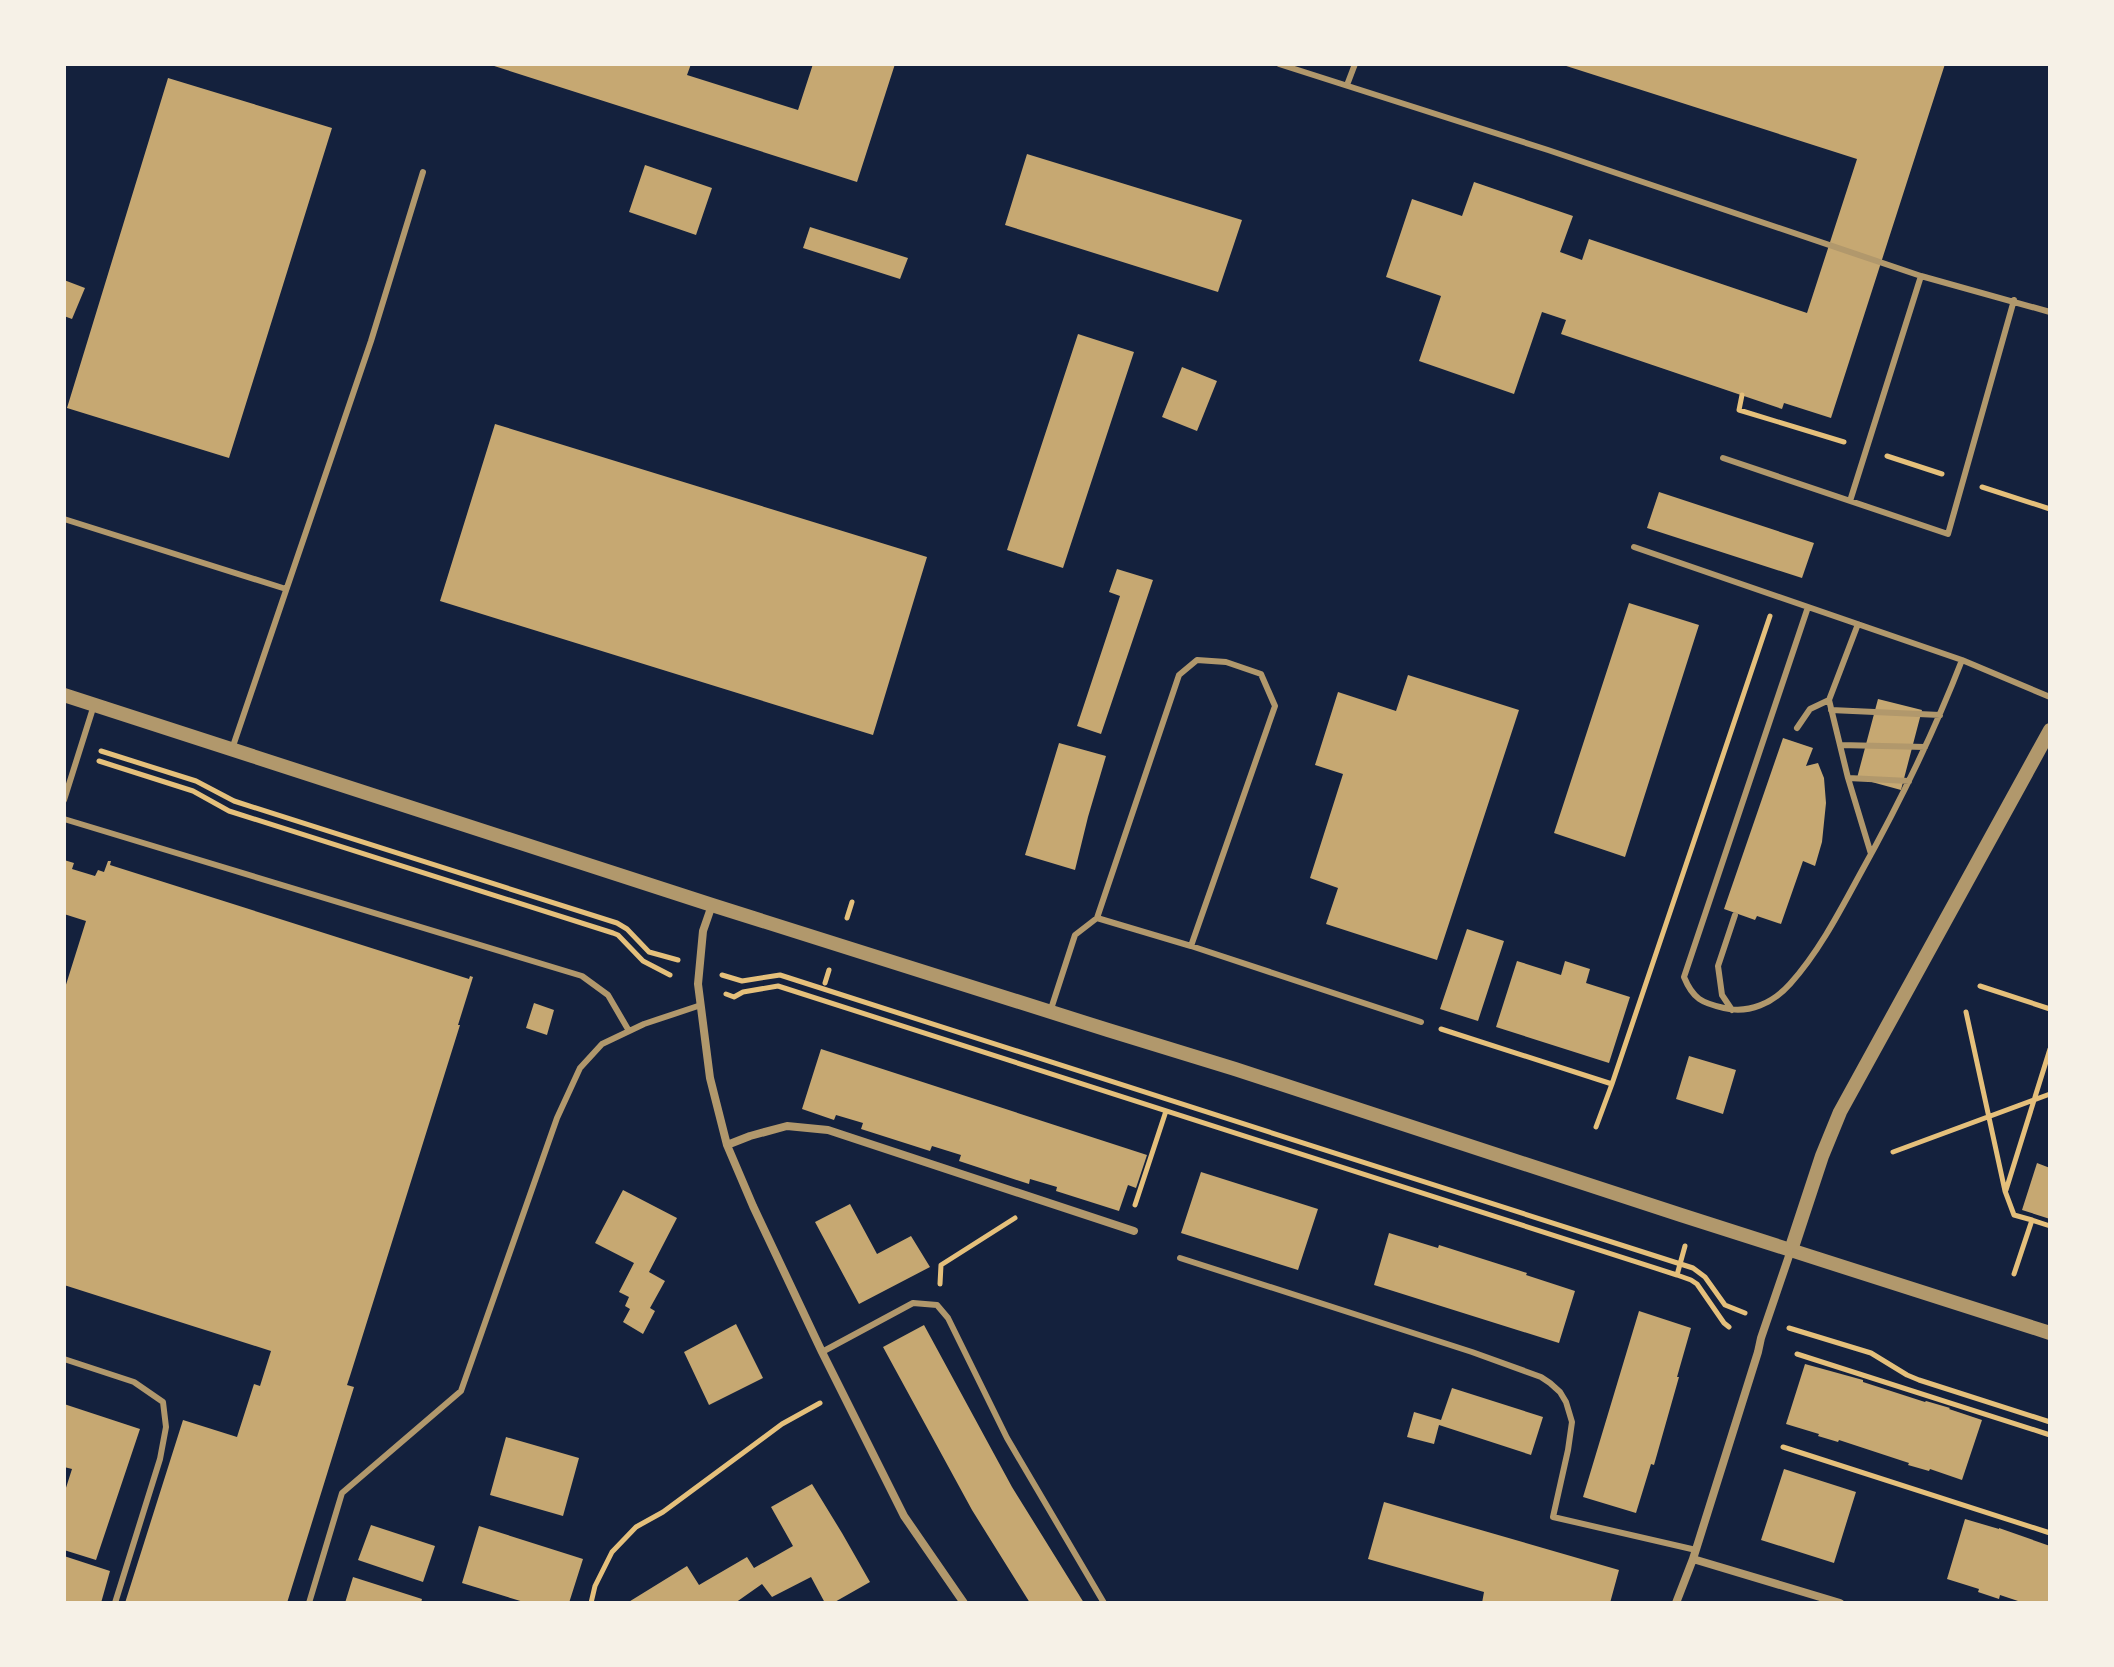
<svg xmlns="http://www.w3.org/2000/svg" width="2114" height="1667" viewBox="0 0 2114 1667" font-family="Signika,sans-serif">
  <rect width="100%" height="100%" fill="#14213d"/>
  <path fill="#c6a872" d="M 691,64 L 687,75 L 798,110 L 813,64 L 895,64 L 857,182 L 491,65 Z
    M 1560,64 L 1945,64 L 1831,418 L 1784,403 L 1782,409 L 1561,334 L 1566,320 L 1542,312 L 1514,394 L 1419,361 L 1441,296 L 1386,277 L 1412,199 L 1462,216 L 1474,182 L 1573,216 L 1560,252 L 1582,260 L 1589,239 L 1807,313 L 1857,159 Z
    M 168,78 L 332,128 L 229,458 L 67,408 Z
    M 1027,154 L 1242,220 L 1218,292 L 1005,225 Z
    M 645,165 L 712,188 L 696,235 L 629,212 Z
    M 810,227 L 908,258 L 900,279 L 803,248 Z
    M 64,280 L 85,288 L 72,319 L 64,316 Z
    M 1078,334 L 1134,352 L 1063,568 L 1007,550 Z
    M 1182,367 L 1217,381 L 1197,431 L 1162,417 Z
    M 495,424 L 927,557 L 873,735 L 440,601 Z
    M 1659,492 L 1814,543 L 1802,578 L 1647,528 Z
    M 1117,569 L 1153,580 L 1101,734 L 1077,726 L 1120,596 L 1109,592 Z
    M 1629,603 L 1699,625 L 1625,857 L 1554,833 Z
    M 1408,675 L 1519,710 L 1437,960 L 1326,924 L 1338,888 L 1310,878 L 1343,774 L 1315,765 L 1338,692 L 1396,711 Z
    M 1878,699 L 1922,710 L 1901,790 L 1857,778 Z
    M 1783,738 L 1813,748 L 1806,766 L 1818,763 L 1824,778 L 1826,803 L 1822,842 L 1815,866 L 1803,861 L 1781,924 L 1757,916 L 1755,920 L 1724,909 Z
    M 1059,743 L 1106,756 L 1088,817 L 1075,870 L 1025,855 Z
    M 64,860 L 74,863 L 72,869 L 95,876 L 98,870 L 104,872 L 108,861 L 111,861 L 110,865 L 469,979 L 470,976 L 473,977 L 458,1025 L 460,1025 L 350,1376 L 347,1385 L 354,1387 L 287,1603 L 125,1603 L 183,1420 L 237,1437 L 254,1384 L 260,1386 L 271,1351 L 64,1285 L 64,991 L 86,921 L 64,914 Z
    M 1467,929 L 1504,941 L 1478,1021 L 1440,1009 Z
    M 1517,961 L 1561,975 L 1565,961 L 1590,969 L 1586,983 L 1630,997 L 1609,1063 L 1496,1027 Z
    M 534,1003 L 554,1010 L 547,1035 L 526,1028 Z
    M 821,1049 L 1147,1155 L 1136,1188 L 1128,1185 L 1119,1211 L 1056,1191 L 1057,1187 L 1030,1179 L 1029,1184 L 959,1161 L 961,1155 L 932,1146 L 930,1151 L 861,1129 L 863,1123 L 836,1115 L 834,1120 L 802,1109 Z
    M 1689,1056 L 1736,1070 L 1723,1114 L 1676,1099 Z
    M 2037,1163 L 2050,1168 L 2050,1219 L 2022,1210 Z
    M 1201,1172 L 1318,1209 L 1298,1270 L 1181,1233 Z
    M 623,1190 L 677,1218 L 649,1272 L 665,1281 L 650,1308 L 655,1311 L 643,1334 L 623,1322 L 630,1309 L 625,1306 L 629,1297 L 619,1292 L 634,1263 L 595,1243 Z
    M 850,1204 L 877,1254 L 911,1236 L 930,1267 L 859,1304 L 815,1222 Z
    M 1389,1233 L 1438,1248 L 1439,1245 L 1527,1273 L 1526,1275 L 1575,1291 L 1559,1343 L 1374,1285 Z
    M 1639,1311 L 1691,1328 L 1677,1377 L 1679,1377 L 1654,1465 L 1651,1464 L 1636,1513 L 1583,1497 Z
    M 736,1324 L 763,1378 L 709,1405 L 684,1352 Z
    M 924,1325 L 1012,1487 L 1084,1603 L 1030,1603 L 972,1510 L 883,1347 Z
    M 1805,1364 L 1863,1380 L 1863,1382 L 1925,1402 L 1926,1401 L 1950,1408 L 1949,1409 L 1982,1420 L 1962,1480 L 1930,1469 L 1929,1471 L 1908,1465 L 1909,1463 L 1839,1440 L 1838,1442 L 1818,1436 L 1819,1434 L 1786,1424 Z
    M 1452,1388 L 1543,1417 L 1531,1455 L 1439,1425 L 1434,1444 L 1407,1437 L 1414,1412 L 1441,1420 Z
    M 64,1404 L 140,1429 L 96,1560 L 64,1550 L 64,1494 L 72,1469 L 64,1467 Z
    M 506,1437 L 579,1458 L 563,1516 L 490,1495 Z
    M 1784,1469 L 1856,1492 L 1834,1563 L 1761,1540 Z
    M 812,1484 L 842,1533 L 870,1582 L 833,1603 L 825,1603 L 811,1577 L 772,1597 L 762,1584 L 735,1603 L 627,1603 L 687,1566 L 699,1585 L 747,1557 L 754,1568 L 793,1546 L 771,1507 Z
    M 1384,1502 L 1619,1570 L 1610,1603 L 1482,1603 L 1484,1592 L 1368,1559 Z
    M 1965,1519 L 1999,1529 L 1999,1528 L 2050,1546 L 2050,1603 L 2024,1603 L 2000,1595 L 1999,1599 L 1978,1592 L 1979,1589 L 1947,1579 Z
    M 371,1525 L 435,1546 L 423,1582 L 358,1560 Z
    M 479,1526 L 583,1559 L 569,1603 L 527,1603 L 462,1583 Z
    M 64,1556 L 110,1571 L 101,1603 L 64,1602 Z
    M 353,1577 L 422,1599 L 421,1603 L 345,1603 Z"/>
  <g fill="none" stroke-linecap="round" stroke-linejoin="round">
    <path stroke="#e5c07b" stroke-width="5" d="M 1742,395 L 1739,410 L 1844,442
      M 1887,456 L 1942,474
      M 1982,487 L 2050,509
      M 101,751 L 196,781 L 234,801 L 617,923 L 627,929 L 649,952 L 678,960
      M 99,761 L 193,791 L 229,811 L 613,933 L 618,935 L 643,961 L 670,975
      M 847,918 L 852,902
      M 722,975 L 742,981 L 780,975 L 1693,1268 L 1705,1277 L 1725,1305 L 1745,1313
      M 825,983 L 829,970
      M 1980,986 L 2050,1009
      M 726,994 L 734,997 L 743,992 L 778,986 L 1677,1275 L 1691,1280 L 1697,1284 L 1724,1323 L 1729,1327
      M 1966,1012 L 2005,1191 L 2014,1215 L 2032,1220
      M 1441,1029 L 1612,1084 L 1596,1127
      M 1612,1084 L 1770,616
      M 1893,1152 L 2050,1094
      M 2006,1190 L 2050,1049
      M 1135,1205 L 1166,1111
      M 2014,1274 L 2032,1220 L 2050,1226
      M 1677,1275 L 1685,1246
      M 940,1284 L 941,1265 L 1015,1218
      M 1789,1328 L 1871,1353 L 1907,1375 L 1919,1380 L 2050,1422
      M 1797,1354 L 2050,1435
      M 1783,1447 L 2050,1533
      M 591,1603 L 595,1586 L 612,1552 L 636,1527 L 663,1512 L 782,1424 L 820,1403"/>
    <path stroke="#b1986c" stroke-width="6" d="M 1279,64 L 1548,150 L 1921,276 L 2050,312
      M 1347,85 L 1355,64
      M 1723,458 L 1948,534 L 2014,300
      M 1850,501 L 1921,276
      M 64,519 L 286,589
      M 1634,547 L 1962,660 L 2050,697
      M 1808,607 L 1684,977 C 1693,999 1702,1003 1724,1008 C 1749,1014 1773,1003 1790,984 C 1818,953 1839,913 1859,876 C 1898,806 1933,735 1962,660
      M 1858,624 L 1829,700 L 1848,778 L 1909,781
      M 1831,710 L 1940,715
      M 1797,728 L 1810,709 L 1829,700
      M 1840,745 L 1925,747
      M 232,749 L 371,341 L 423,172
      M 1848,778 L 1871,854
      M 64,800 L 94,705
      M 64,819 L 582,976 L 608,995 L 629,1031
      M 1097,918 L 1191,946 L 1421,1022
      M 1732,1010 L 1722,995 L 1718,966 L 1735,915
      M 1050,1012 L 1075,935 L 1097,918 L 1179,675 L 1197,660 L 1226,662 L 1261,674 L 1275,706 L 1191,946
      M 1180,1258 L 1472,1352 L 1541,1377 L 1550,1383 L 1560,1392 L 1566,1402 L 1572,1422 L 1568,1450 L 1553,1517 L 1696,1550
      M 822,1352 L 913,1303 L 937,1305 L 948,1318 L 1007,1438 L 1104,1603
      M 64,1359 L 134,1382 L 163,1402 L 166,1427 L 160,1459 L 115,1603
      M 309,1603 L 342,1493 L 461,1391 L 557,1118 L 580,1068 L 602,1044 L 644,1024 L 701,1005"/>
    <path stroke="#b1986c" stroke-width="8" d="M 712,905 L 703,931 L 698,984 L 710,1078 L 727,1145 L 753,1206 L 822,1352 L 904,1516 L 964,1603
      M 727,1145 L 750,1136 L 787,1126 L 828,1130 L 1134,1231
      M 1693,1559 L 1840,1603
      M 1676,1603 L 1693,1559 L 1758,1352 L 1761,1338 L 1791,1250"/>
    <path stroke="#b1986c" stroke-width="14" d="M 64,695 L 712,905 L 1108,1030 L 1235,1069 L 1681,1215 L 2050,1333
      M 1791,1250 L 1822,1156 L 1840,1112 L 2050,730"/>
  </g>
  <rect width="2114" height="1667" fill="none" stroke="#f6f1e7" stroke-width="132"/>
</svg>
